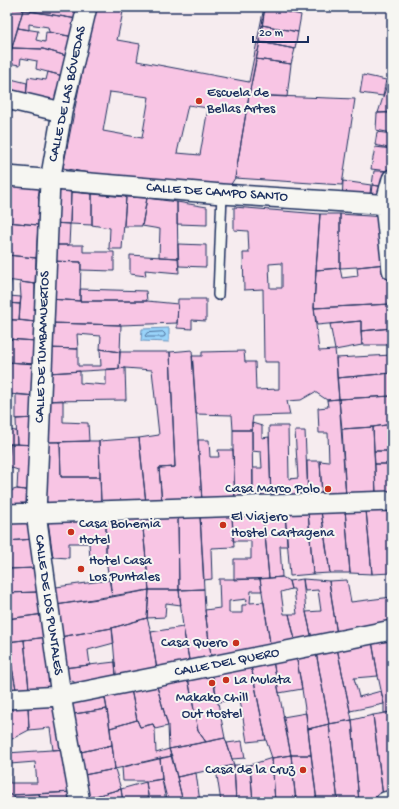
<svg xmlns="http://www.w3.org/2000/svg" width="399" height="809" viewBox="0 0 399 809" font-family="'Gochi Hand',sans-serif">
  <rect width="100%" height="100%" fill="#f6ecef"/>
  <filter id="ink" filterUnits="userSpaceOnUse"><feTurbulence type="fractalNoise" baseFrequency=".025" numOctaves="2"/><feDisplacementMap in="SourceGraphic" scale="8" xChannelSelector="R" yChannelSelector="G"/><feConvolveMatrix kernelMatrix="1 2 1 2 8 2 1 2 1" color-interpolation-filters="sRGB"/></filter>
  <g filter="url(#ink)">
    <path fill="#99d3f9" stroke="#6791bb" d="M 169,328 L 169,342 L 141,341 L 142,329 Z"/>
    <g fill="none" stroke-linecap="round" stroke-linejoin="round">
      <path stroke="#4d719c" stroke-width="1" d="M 163,332 L 165,334 L 165,336 L 163,337 L 147,337 L 145,336 L 147,333 Z"/>
    </g>
    <path fill="#f8c5e4" stroke="#1b2f5e" fill-rule="evenodd" d="M 7,7 L 32,7 L 31,11 Z
      M 7,7 L 23,10 L 7,63 Z
      M 32,7 L 80,7 L 77,19 L 31,11 Z
      M 95,7 L 124,7 L 117,40 L 140,44 L 137,61 L 249,82 L 264,7 L 265,7 L 260,42 L 249,95 L 235,178 L 228,189 L 144,184 L 63,168 ZM 110,92 L 149,97 L 142,138 L 103,131 ZM 188,105 L 208,108 L 200,155 L 177,153 Z
      M 265,7 L 301,15 L 298,32 L 262,25 Z
      M 23,10 L 77,19 L 74,37 L 49,32 L 48,27 L 29,24 L 29,30 L 18,28 Z
      M 262,25 L 298,32 L 295,49 L 260,42 Z
      M 18,28 L 38,31 L 36,40 L 45,42 L 46,32 L 74,37 L 70,57 L 43,49 L 12,48 Z
      M 260,42 L 295,49 L 291,64 L 256,59 Z
      M 12,48 L 43,49 L 70,57 L 63,76 L 36,69 L 37,61 L 21,58 L 20,65 L 7,63 Z
      M 256,59 L 291,64 L 287,97 L 249,95 Z
      M 48,72 L 63,76 L 56,107 L 26,99 L 28,77 L 46,80 Z
      M 391,72 L 392,73 L 392,112 L 378,113 Z
      M 363,75 L 386,80 L 383,96 L 360,93 Z
      M 7,78 L 27,83 L 26,99 L 7,95 Z
      M 249,95 L 355,99 L 342,185 L 235,178 Z
      M 377,113 L 392,113 L 392,133 L 376,130 Z
      M 377,132 L 392,134 L 392,149 L 375,145 Z
      M 375,147 L 392,149 L 392,154 L 388,171 L 371,169 Z
      M 374,171 L 388,171 L 386,187 L 372,185 Z
      M 343,181 L 371,185 L 369,203 L 342,201 Z
      M 7,183 L 40,187 L 38,197 L 39,202 L 38,225 L 7,222 Z
      M 372,185 L 386,187 L 370,203 Z
      M 58,190 L 71,192 L 70,224 L 52,223 Z
      M 71,192 L 92,194 L 92,225 L 70,224 Z
      M 92,194 L 126,197 L 122,249 L 109,249 L 110,228 L 92,225 Z
      M 126,197 L 147,198 L 142,226 L 124,226 Z
      M 147,198 L 177,202 L 178,258 L 159,257 L 160,229 L 142,226 Z
      M 177,202 L 207,207 L 207,225 L 177,224 Z
      M 234,207 L 320,214 L 316,270 L 314,308 L 319,351 L 335,350 L 336,358 L 339,399 L 327,400 L 315,392 L 301,400 L 287,401 L 290,415 L 253,416 L 252,423 L 252,430 L 233,430 L 232,415 L 196,414 L 192,356 L 202,356 L 202,352 L 244,351 L 245,362 L 255,362 L 256,390 L 279,389 L 279,362 L 264,362 L 263,289 L 244,290 L 243,253 L 249,253 L 248,231 L 234,230 ZM 282,263 L 282,288 L 270,288 L 269,264 Z
      M 320,214 L 340,214 L 340,268 L 316,270 Z
      M 340,214 L 384,217 L 386,264 L 357,267 L 340,268 Z
      M 7,222 L 38,225 L 36,258 L 7,255 Z
      M 52,223 L 70,224 L 69,245 L 51,245 Z
      M 178,244 L 206,245 L 206,267 L 179,266 Z
      M 51,245 L 83,245 L 83,252 L 114,252 L 114,271 L 81,270 L 81,262 L 50,261 Z
      M 7,255 L 36,258 L 35,284 L 7,280 Z
      M 130,255 L 178,258 L 179,273 L 145,270 L 146,276 L 130,274 Z
      M 50,261 L 81,262 L 80,301 L 49,299 Z
      M 386,264 L 391,304 L 314,308 L 316,270 L 340,268 L 342,278 L 358,276 L 357,267 Z
      M 7,280 L 11,281 L 9,296 L 21,297 L 20,304 L 7,303 Z
      M 20,282 L 35,284 L 35,322 L 19,320 L 21,297 Z
      M 80,289 L 146,291 L 147,301 L 80,301 Z
      M 49,299 L 80,301 L 147,301 L 178,304 L 177,323 L 121,325 L 49,323 Z
      M 178,299 L 206,299 L 206,321 L 192,320 L 192,329 L 177,328 Z
      M 7,303 L 20,304 L 19,320 L 10,320 L 11,306 L 7,306 Z
      M 391,304 L 392,328 L 361,331 L 361,321 L 317,325 L 314,308 Z
      M 7,319 L 35,322 L 36,341 L 7,339 Z
      M 361,321 L 361,331 L 362,345 L 335,350 L 330,324 Z
      M 49,323 L 121,325 L 120,352 L 100,349 L 101,336 L 77,334 L 78,349 L 47,348 Z
      M 392,328 L 392,345 L 362,345 L 361,331 Z
      M 7,339 L 36,341 L 35,364 L 7,362 Z
      M 47,348 L 78,349 L 78,366 L 101,366 L 100,349 L 120,352 L 119,369 L 48,373 Z
      M 192,350 L 202,501 L 162,503 L 159,468 L 175,467 L 170,352 Z
      M 120,352 L 170,352 L 175,467 L 159,468 L 162,503 L 146,503 L 139,438 L 159,435 L 152,370 L 125,368 L 119,369 Z
      M 392,355 L 392,373 L 337,378 L 336,358 Z
      M 8,362 L 35,364 L 36,396 L 7,394 L 7,370 Z
      M 125,368 L 126,400 L 48,401 L 48,373 L 80,371 L 80,383 L 106,385 L 106,369 Z
      M 392,373 L 392,396 L 339,399 L 337,378 Z
      M 16,394 L 36,396 L 35,418 L 16,419 Z
      M 392,396 L 392,424 L 373,427 L 342,429 L 339,399 Z
      M 339,399 L 346,497 L 322,497 L 320,461 L 329,462 L 328,433 L 319,433 L 318,408 L 328,407 L 327,400 Z
      M 63,400 L 63,422 L 88,423 L 89,441 L 46,442 L 48,401 Z
      M 35,418 L 35,445 L 17,444 L 16,419 Z
      M 252,423 L 262,426 L 262,438 L 269,437 L 271,500 L 253,500 L 253,468 L 262,468 L 261,452 L 252,451 Z
      M 392,424 L 392,451 L 374,451 L 373,427 Z
      M 269,426 L 288,426 L 289,479 L 298,478 L 295,431 L 305,431 L 308,497 L 271,500 Z
      M 373,427 L 376,495 L 346,497 L 342,429 Z
      M 7,430 L 16,431 L 17,444 L 7,444 Z
      M 233,430 L 252,430 L 253,500 L 235,501 L 233,450 Z
      M 139,438 L 146,503 L 101,503 L 99,441 Z
      M 198,440 L 209,440 L 210,457 L 219,457 L 218,450 L 233,450 L 235,501 L 202,501 Z
      M 89,441 L 99,441 L 100,477 L 61,477 L 60,442 Z
      M 46,442 L 60,442 L 61,477 L 100,477 L 101,503 L 45,504 Z
      M 7,444 L 10,444 L 9,467 L 7,467 Z
      M 10,444 L 35,445 L 34,491 L 17,489 L 18,470 L 9,467 Z
      M 374,451 L 392,451 L 392,464 L 375,464 Z
      M 307,461 L 320,461 L 322,497 L 308,497 Z
      M 375,464 L 392,464 L 392,494 L 376,495 Z
      M 17,489 L 34,491 L 33,511 L 9,510 L 9,491 Z
      M 392,508 L 392,534 L 390,534 L 388,509 Z
      M 345,509 L 350,573 L 330,573 L 321,511 Z
      M 345,509 L 366,510 L 372,574 L 350,573 Z
      M 388,509 L 392,550 L 392,573 L 372,574 L 366,510 Z
      M 321,511 L 330,573 L 313,574 L 308,512 Z
      M 285,512 L 308,512 L 313,574 L 290,576 Z
      M 285,512 L 287,546 L 280,546 L 282,577 L 269,578 L 263,513 Z
      M 263,513 L 269,578 L 234,580 L 234,559 L 251,559 L 251,541 L 233,541 L 232,515 Z
      M 232,515 L 234,547 L 211,548 L 212,579 L 204,580 L 200,516 Z
      M 200,516 L 204,589 L 179,590 L 178,517 Z
      M 178,517 L 179,590 L 149,590 L 142,518 Z
      M 142,518 L 149,590 L 112,597 L 106,560 L 106,521 Z
      M 48,521 L 106,521 L 106,560 L 90,560 L 89,543 L 69,543 L 69,558 L 53,557 Z
      M 34,522 L 34,539 L 7,541 L 7,524 Z
      M 34,539 L 37,568 L 7,569 L 7,541 Z
      M 37,568 L 38,592 L 7,593 L 7,569 Z
      M 282,577 L 289,581 L 291,589 L 281,592 L 284,614 L 289,614 L 296,644 L 271,650 L 260,579 Z
      M 219,579 L 260,579 L 262,591 L 251,591 L 250,603 L 264,602 L 271,650 L 212,664 L 205,610 L 220,608 ZM 247,599 L 246,605 L 242,605 L 242,613 L 229,613 L 229,601 Z
      M 303,579 L 306,612 L 312,639 L 296,644 L 289,614 L 297,614 L 294,589 L 291,589 L 289,581 Z
      M 303,579 L 329,581 L 337,635 L 312,639 L 306,612 L 321,611 L 318,590 L 305,591 Z
      M 110,580 L 112,597 L 56,605 L 56,587 Z
      M 347,580 L 351,602 L 392,597 L 392,624 L 337,635 L 329,581 Z
      M 204,589 L 205,610 L 212,664 L 190,665 L 183,627 L 179,590 Z
      M 149,590 L 179,590 L 181,605 L 166,603 L 165,617 L 147,618 Z
      M 149,590 L 147,618 L 112,628 L 60,637 L 56,605 Z
      M 38,592 L 44,614 L 7,619 L 7,593 Z
      M 44,614 L 48,637 L 7,642 L 7,619 Z
      M 147,618 L 151,632 L 157,670 L 116,675 L 112,628 Z
      M 183,627 L 190,665 L 157,670 L 151,632 Z
      M 112,628 L 114,643 L 88,650 L 90,665 L 63,668 L 60,637 Z
      M 389,636 L 392,652 L 392,712 L 384,713 L 384,704 L 378,676 L 372,641 Z
      M 48,637 L 55,687 L 29,689 L 24,640 Z
      M 24,640 L 29,689 L 16,689 L 11,662 L 7,662 L 7,642 Z
      M 372,641 L 378,676 L 354,678 L 359,697 L 381,691 L 384,704 L 350,711 L 337,648 Z
      M 337,648 L 352,720 L 329,724 L 316,652 Z
      M 316,652 L 329,724 L 308,729 L 302,689 L 296,655 Z
      M 296,655 L 302,689 L 279,693 L 273,661 Z
      M 273,661 L 291,755 L 272,758 L 266,740 L 251,666 Z
      M 7,662 L 11,662 L 16,689 L 7,691 Z
      M 115,662 L 116,675 L 78,684 L 66,678 L 63,668 Z
      M 251,666 L 266,740 L 247,742 L 240,700 L 217,702 L 212,673 Z
      M 212,673 L 225,738 L 206,742 L 198,731 L 188,678 Z
      M 188,678 L 198,731 L 206,742 L 169,749 L 168,726 L 156,683 Z
      M 156,683 L 168,726 L 155,729 L 153,724 L 140,727 L 137,720 L 131,689 Z
      M 131,689 L 137,720 L 110,728 L 104,692 Z
      M 104,692 L 107,709 L 74,714 L 71,706 L 74,698 Z
      M 57,703 L 66,749 L 53,750 L 50,728 L 29,730 L 28,706 Z
      M 28,706 L 29,730 L 10,740 L 10,753 L 7,753 L 7,709 Z
      M 107,709 L 112,745 L 81,752 L 74,714 Z
      M 392,712 L 392,796 L 383,797 L 373,715 Z
      M 306,713 L 311,755 L 291,755 L 283,717 Z
      M 373,715 L 383,797 L 372,802 L 359,802 L 352,720 Z
      M 137,720 L 140,727 L 153,724 L 155,729 L 156,753 L 169,749 L 172,756 L 115,769 L 110,728 Z
      M 352,720 L 359,802 L 338,802 L 329,724 Z
      M 329,724 L 338,802 L 317,802 L 308,729 Z
      M 225,738 L 234,765 L 177,777 L 169,749 Z
      M 242,741 L 245,758 L 232,759 L 227,743 Z
      M 112,745 L 115,769 L 84,775 L 81,752 Z
      M 66,749 L 73,792 L 7,795 L 7,753 ZM 35,762 L 37,783 L 10,783 L 10,764 Z
      M 291,755 L 296,802 L 275,802 L 272,758 Z
      M 291,755 L 311,755 L 317,802 L 296,802 Z
      M 172,756 L 177,777 L 183,802 L 168,802 L 162,779 L 160,758 Z
      M 160,758 L 162,779 L 149,781 L 123,781 L 122,767 Z
      M 272,758 L 275,802 L 253,802 L 250,765 Z
      M 234,765 L 250,765 L 253,802 L 236,802 Z
      M 234,765 L 236,802 L 221,802 L 216,769 Z
      M 115,769 L 121,789 L 88,798 L 84,775 Z
      M 196,773 L 200,802 L 183,802 L 177,777 Z
      M 162,779 L 166,802 L 149,802 L 146,782 Z
      M 146,782 L 149,802 L 123,802 L 121,789 Z
      M 121,789 L 123,802 L 89,802 L 88,798 Z
      M 73,792 L 75,802 L 41,802 L 39,794 Z
      M 39,794 L 41,802 L 15,802 L 14,795 Z
      M 7,795 L 14,795 L 15,802 L 7,802 Z"/>
    <g fill="none" stroke-linecap="round" stroke-linejoin="round">
      <defs>
        <path id="lane" d="M 218,295 L 222,194"/>
        <path id="street" d="M 7,99 L 62,112
          M 7,176 L 222,194 L 392,205
          M 392,179 L 385,205 L 392,270
          M 7,514 L 392,501
          M 7,699 L 61,696 L 392,630
          M 80,802 L 61,696 L 36,513 L 50,181 L 62,112 L 87,7
          M 385,802 L 392,800"/>
      </defs>
      <use href="#lane" stroke="#1b2f5e" stroke-width="12"/>
      <use href="#street" stroke="#1b2f5e" stroke-width="22"/>
      <use href="#lane" stroke="#f6f6f2" stroke-width="9"/>
      <use href="#street" stroke="#f6f6f2" stroke-width="19"/>
    </g>
  </g>
  <g fill="#c8321e" stroke="#f6f6f2" stroke-width="1.5">
    <circle cx="199" cy="101" r="4"/>
    <circle cx="328" cy="489" r="4"/>
    <circle cx="223" cy="525" r="4"/>
    <circle cx="71" cy="532" r="4"/>
    <circle cx="81" cy="569" r="4"/>
    <circle cx="236" cy="643" r="4"/>
    <circle cx="226" cy="680" r="4"/>
    <circle cx="212" cy="683" r="4"/>
    <circle cx="303" cy="770" r="4"/>
  </g>
  <g text-anchor="middle" dominant-baseline="central" stroke-width="4" stroke-linejoin="round" paint-order="stroke">
    <g font-size="14" fill="#1b2f5e" stroke="#f6f6f2" text-anchor="start">
      <text x="207" y="93">Escuela de<tspan x="207" dy="16">Bellas Artes</tspan></text>
      <text x="320" y="489" text-anchor="end">Casa Marco Polo</text>
      <text x="231" y="517">El Viajero<tspan x="231" dy="16">Hostel Cartagena</tspan></text>
      <text x="79" y="524">Casa Bohemia<tspan x="79" dy="16">Hotel</tspan></text>
      <text x="89" y="561">Hotel Casa<tspan x="89" dy="16">Los Puntales</tspan></text>
      <text x="228" y="643" text-anchor="end">Casa Quero</text>
      <text x="234" y="680">La Mulata</text>
      <text x="212" y="698" text-anchor="middle">Makako Chill<tspan x="212" dy="16">Out Hostel</tspan></text>
      <text x="295" y="770" text-anchor="end">Casa de la Cruz</text>
    </g>
    <g font-size="14" fill="#1b2f5e" stroke="#f6f6f2">
      <text transform="translate(68 94) rotate(-78)">CALLE DE LAS BÓVEDAS</text>
      <text transform="translate(217 193) rotate(4)">CALLE DE CAMPO SANTO</text>
      <text transform="translate(43 347) rotate(-88)">CALLE DE TUMBAMUERTOS</text>
      <text transform="translate(48 605) rotate(82)">CALLE DE LOS PUNTALES</text>
      <text transform="translate(227 663) rotate(-11)">CALLE DEL QUERO</text>
    </g>
  </g>
  <rect width="399" height="809" fill="none" stroke="#f6f6f2" stroke-width="24"/>
  <rect x="12" y="12" width="375" height="785" fill="none" stroke="#1b2f5e" stroke-width="1.5" filter="url(#ink)"/>
  <path d="M253 36v6h55v-6" fill="none" stroke="#1b2f5e" stroke-width="2"/>
  <text x="259" y="36" font-size="12" fill="#1b2f5e" stroke="#f6f6f2" stroke-width="3" paint-order="stroke">20 m</text>
</svg>
